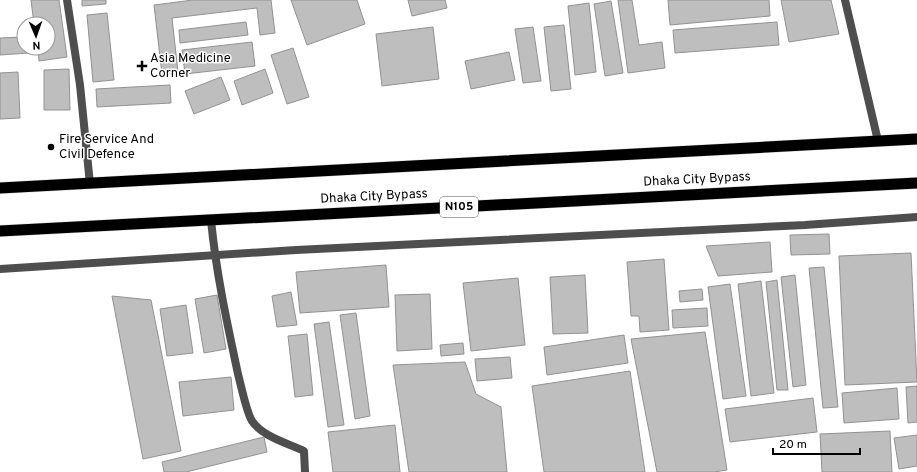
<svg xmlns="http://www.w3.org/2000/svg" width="917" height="472" viewBox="0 0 917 472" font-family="Overpass,sans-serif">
  <rect width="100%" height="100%" fill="#fff"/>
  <path fill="#bebebe" stroke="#929292" d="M 31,0 L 59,0 L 67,57 L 39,61 L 38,48 L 48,48 L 48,24 L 34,24 Z
    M 82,0 L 106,0 L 106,4 L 82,6 Z
    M 193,0 L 271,0 L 275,33 L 260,35 L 257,8 L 172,18 L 178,72 L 162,74 L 154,5 Z
    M 291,0 L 357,0 L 365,24 L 307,45 Z
    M 408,0 L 445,0 L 447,8 L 412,16 Z
    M 618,0 L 632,0 L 639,45 L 662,42 L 665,68 L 628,73 Z
    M 668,0 L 769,0 L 770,16 L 670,25 Z
    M 781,0 L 831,0 L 839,34 L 789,42 Z
    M 611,1 L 623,73 L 605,76 L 594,4 Z
    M 589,3 L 596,72 L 575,75 L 568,6 Z
    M 107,13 L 114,80 L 93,82 L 87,15 Z
    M 246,22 L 248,35 L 180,43 L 179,30 Z
    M 777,22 L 779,45 L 675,53 L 673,30 Z
    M 564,25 L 571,89 L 551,91 L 544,27 Z
    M 433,27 L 439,79 L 382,86 L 376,34 Z
    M 533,27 L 541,81 L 523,83 L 515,29 Z
    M 24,37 L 24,48 L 29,48 L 29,53 L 0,55 L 0,38 Z
    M 252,42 L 255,66 L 185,74 L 182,50 Z
    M 293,48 L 309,97 L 287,104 L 271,55 Z
    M 509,52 L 515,80 L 471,89 L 465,61 Z
    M 69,69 L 70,110 L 44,110 L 44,70 Z
    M 265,69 L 273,93 L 242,105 L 234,81 Z
    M 18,72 L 20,118 L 0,119 L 0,73 Z
    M 221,77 L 230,100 L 194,114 L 185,91 Z
    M 170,85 L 171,103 L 97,107 L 96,89 Z
    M 829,234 L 830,254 L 791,255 L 790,235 Z
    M 770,242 L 772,272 L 718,276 L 706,246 Z
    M 911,253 L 917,382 L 845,385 L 839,256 Z
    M 664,259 L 669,330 L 640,332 L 639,316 L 631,316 L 627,262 Z
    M 386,265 L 389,307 L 300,313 L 296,272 Z
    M 824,267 L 838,407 L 823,408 L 809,268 Z
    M 585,275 L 588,333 L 553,334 L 550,277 Z
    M 795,275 L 806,385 L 793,387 L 781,277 Z
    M 518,278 L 525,345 L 471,351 L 463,283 Z
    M 777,280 L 788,390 L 777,390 L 766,282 Z
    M 761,281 L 774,393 L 751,396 L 738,284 Z
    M 730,284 L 746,396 L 723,399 L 708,287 Z
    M 702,289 L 703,300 L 680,302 L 679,291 Z
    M 291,292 L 297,325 L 277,327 L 272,296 Z
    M 430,294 L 432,349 L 397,351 L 395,295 Z
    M 217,295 L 226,349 L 204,353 L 195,299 Z
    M 112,296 L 151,300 L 181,451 L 143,459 Z
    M 186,305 L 193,353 L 167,356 L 160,309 Z
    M 707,308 L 708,326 L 673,328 L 672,310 Z
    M 356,313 L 370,416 L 355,419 L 340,315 Z
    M 329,322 L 344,425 L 328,427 L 314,324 Z
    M 705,332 L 727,470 L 714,472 L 657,472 L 631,339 Z
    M 307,334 L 313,395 L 295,397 L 288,336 Z
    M 624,335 L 628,363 L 547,375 L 544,347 Z
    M 463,343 L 464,354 L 441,356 L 440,345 Z
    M 510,357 L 512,378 L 477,381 L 475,359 Z
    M 465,362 L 476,394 L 501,407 L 507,472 L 409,472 L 393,365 Z
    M 630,371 L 645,472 L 544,472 L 532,386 Z
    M 231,377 L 234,410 L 183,416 L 179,382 Z
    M 917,386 L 917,422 L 908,423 L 906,387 Z
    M 897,388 L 899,419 L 844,423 L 842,393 Z
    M 813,398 L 817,432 L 730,442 L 725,409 Z
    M 395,425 L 400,472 L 333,472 L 328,432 Z
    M 890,431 L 892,472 L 822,472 L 820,434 Z
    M 917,435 L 917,466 L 899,469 L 894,438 Z
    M 264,437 L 267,452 L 186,472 L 164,472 L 162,462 Z"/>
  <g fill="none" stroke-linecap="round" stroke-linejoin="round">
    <defs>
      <path id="trunk" d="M 0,188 L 917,139
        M 0,231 L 917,183"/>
    </defs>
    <use href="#trunk" stroke="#dbdbdb" stroke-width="12"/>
    <path stroke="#4e4e4e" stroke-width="8" d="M 0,269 L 296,250 L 805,225 L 917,217"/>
    <path stroke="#4e4e4e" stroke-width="8" d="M 67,0 L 80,85 L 90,184
      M 845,0 L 878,141
      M 211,220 C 216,272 227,323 238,374 C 241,385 246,411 252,421 C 263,437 287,443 304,451 L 305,472"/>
    <use href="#trunk" stroke="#000" stroke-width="11"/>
  </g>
  <g fill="#000" stroke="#fff" stroke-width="1.5">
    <path d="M140 60h4v4h4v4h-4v4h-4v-4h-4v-4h4z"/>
    <circle cx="51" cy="147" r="4"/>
  </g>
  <g text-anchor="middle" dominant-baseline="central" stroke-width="3" stroke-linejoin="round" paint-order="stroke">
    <rect fill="#fff" stroke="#4c4c4c" stroke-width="1" x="440" y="197" width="38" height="20" rx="3"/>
    <g font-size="12" font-weight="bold" fill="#000">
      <text x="459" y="207">N105</text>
    </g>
    <g font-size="13" fill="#000" stroke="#fff" text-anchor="start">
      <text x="150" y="59">Asia Medicine<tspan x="150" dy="15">Corner</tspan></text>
      <text x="59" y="140">Fire Service And<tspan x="59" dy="15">Civil Defence</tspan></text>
    </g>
    <g font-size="13" fill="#000" stroke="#fff">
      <text transform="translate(697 180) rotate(-3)">Dhaka City Bypass</text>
      <text transform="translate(374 197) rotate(-3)">Dhaka City Bypass</text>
    </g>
  </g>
  <g transform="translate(36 36) rotate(178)"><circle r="19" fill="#ffffff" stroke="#999999"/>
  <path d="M0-3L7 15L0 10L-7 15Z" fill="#000000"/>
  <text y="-6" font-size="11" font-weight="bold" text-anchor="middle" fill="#000000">N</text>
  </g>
  <path d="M773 448v6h87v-6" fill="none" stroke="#000000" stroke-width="2"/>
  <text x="779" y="448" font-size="12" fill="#000000" stroke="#ffffff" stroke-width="3" paint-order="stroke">20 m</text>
</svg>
